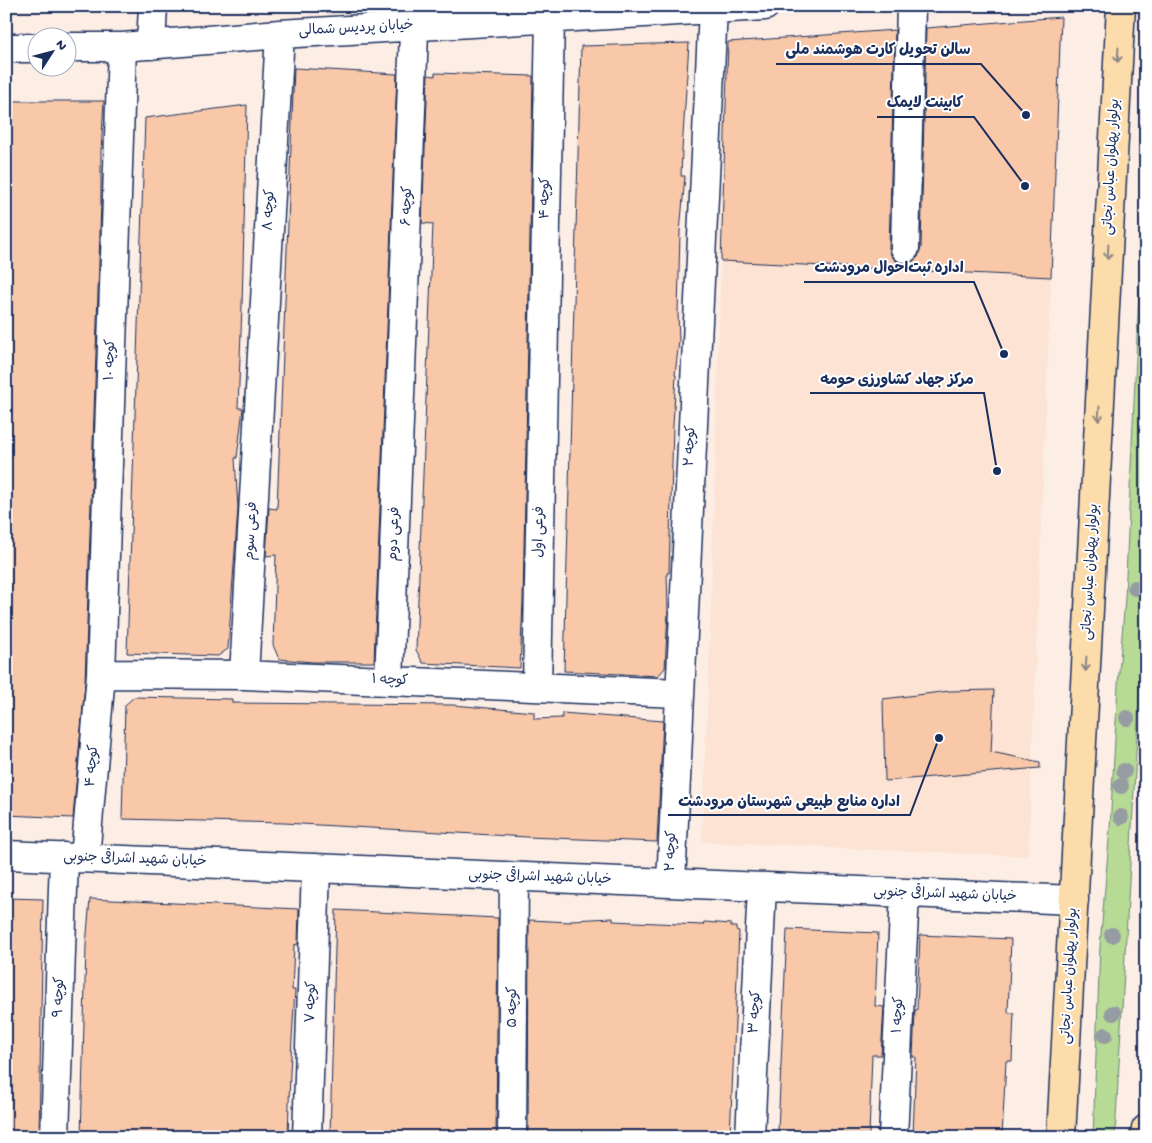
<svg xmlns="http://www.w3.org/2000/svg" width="1152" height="1143" viewBox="0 0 1152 1143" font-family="'Gochi Hand','Playpen Sans Arabic',sans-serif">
  <rect width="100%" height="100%" fill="#fdeee5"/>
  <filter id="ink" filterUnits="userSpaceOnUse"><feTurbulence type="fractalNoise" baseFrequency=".02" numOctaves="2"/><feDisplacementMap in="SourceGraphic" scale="10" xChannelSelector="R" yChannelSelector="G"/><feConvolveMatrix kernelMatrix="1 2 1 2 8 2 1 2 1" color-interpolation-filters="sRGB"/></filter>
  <g filter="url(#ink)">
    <path fill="#fce3d3" d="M 721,261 L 1051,277 L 1028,856 L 825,848 L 825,846 L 702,842 L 710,635 Z"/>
    <path fill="#b7da94" stroke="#698479" d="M 1146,139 L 1146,572 L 1115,1137 L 1093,1137 L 1100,946 L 1110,828 L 1118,685 L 1125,598 Z"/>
    <path fill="#f9c8a8" stroke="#1b2f5e" d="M 1061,17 L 1051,277 L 721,261 L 728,42 L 895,30 L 889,248 L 891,255 L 896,261 L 905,264 L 913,261 L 918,257 L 921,248 L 926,28 Z
      M 689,43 L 682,151 L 681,176 L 685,176 L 680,232 L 678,313 L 679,341 L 675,375 L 676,375 L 673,426 L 669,573 L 667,573 L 668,611 L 665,668 L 658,676 L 564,671 L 581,46 Z
      M 294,68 L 397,74 L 374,662 L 313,662 L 279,659 L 273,645 L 276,555 L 266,556 L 269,508 L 277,509 Z
      M 435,73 L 533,76 L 523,601 L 520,668 L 423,663 L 416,650 L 433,224 L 422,223 L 428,75 L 435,76 Z
      M 6,101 L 104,101 L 101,152 L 101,202 L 85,683 L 73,818 L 6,815 Z
      M 247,105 L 242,307 L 238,408 L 243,408 L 237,458 L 235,458 L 238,508 L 228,649 L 218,656 L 127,653 L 145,118 Z
      M 994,690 L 991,752 L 1040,762 L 1040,768 L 885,781 L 883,699 L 950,691 Z
      M 134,697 L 232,699 L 232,703 L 453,705 L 534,712 L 534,719 L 562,718 L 562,713 L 663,721 L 657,842 L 527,837 L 284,823 L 122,819 L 125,705 Z
      M 6,898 L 43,899 L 39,1137 L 6,1137 Z
      M 90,899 L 299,909 L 298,944 L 294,945 L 292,990 L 295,990 L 290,1072 L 288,1137 L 81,1137 L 86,945 Z
      M 336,910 L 498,918 L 496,1137 L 330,1137 Z
      M 613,918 L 613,921 L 679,924 L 703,925 L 704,922 L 731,924 L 731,927 L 736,927 L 736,930 L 739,931 L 730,1137 L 528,1137 L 529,920 L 571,922 L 571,920 Z
      M 787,929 L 878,933 L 875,1006 L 884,1007 L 881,1055 L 872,1055 L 869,1135 L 778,1131 Z
      M 920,935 L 1011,939 L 1008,1013 L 1014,1013 L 1012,1061 L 1006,1061 L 1002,1137 L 913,1136 L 916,1057 L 913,1057 L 915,1010 L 917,1010 Z"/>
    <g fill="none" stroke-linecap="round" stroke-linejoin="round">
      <defs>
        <path id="minor" d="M 151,45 L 153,6
          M 68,47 L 122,47 L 280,34 L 765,6
          M 6,48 L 38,48
          M 905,248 L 911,6
          M 101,674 L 244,675 L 679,693
          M 244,675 L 280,34
          M 389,681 L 415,6
          M 537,687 L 550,18
          M 6,855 L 1074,900
          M 85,858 L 101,674 L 122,47
          M 671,883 L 713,9
          M 55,1137 L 64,857
          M 307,1137 L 316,868
          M 512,1137 L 514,877
          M 750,1137 L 762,887
          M 893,1137 L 905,893"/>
        <path id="major" d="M 1061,1137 L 1121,6
          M 1145,1137 L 1146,1129"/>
      </defs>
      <use href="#minor" stroke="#1b2f5e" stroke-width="31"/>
      <use href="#major" stroke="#1b2f5e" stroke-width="31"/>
      <use href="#minor" stroke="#fff" stroke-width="28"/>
      <use href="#major" stroke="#fcdcab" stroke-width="28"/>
    </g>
    <g fill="#969da2">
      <circle cx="1135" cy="588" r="8"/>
      <circle cx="1127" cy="718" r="8"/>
      <circle cx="1124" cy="771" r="8"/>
      <circle cx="1121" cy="786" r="8"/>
      <circle cx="1121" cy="817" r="8"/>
      <circle cx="1112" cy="935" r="8"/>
      <circle cx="1113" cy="1013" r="8"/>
      <circle cx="1105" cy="1035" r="8"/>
    </g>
    <defs><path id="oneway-shaft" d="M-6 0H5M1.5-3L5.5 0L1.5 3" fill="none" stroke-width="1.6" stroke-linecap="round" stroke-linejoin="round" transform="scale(1.25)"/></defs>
    <g stroke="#8c8684">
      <use href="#oneway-shaft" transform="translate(1118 55) rotate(93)"/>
      <use href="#oneway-shaft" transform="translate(1108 252) rotate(93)"/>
      <use href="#oneway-shaft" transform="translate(1099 414) rotate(93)"/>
      <use href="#oneway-shaft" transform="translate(1086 664) rotate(93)"/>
    </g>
  </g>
  <g text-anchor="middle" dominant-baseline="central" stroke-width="4" stroke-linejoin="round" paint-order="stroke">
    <g font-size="14" fill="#1b2f5e" stroke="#fff">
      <text transform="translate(356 29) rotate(-3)">خیابان پردیس شمالی</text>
      <text transform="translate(1112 167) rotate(-87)">بولوار پهلوان عباس نجاتی</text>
      <text transform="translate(546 198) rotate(-89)">کوچه ۴</text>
      <text transform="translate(408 206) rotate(-88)">کوچه ۶</text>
      <text transform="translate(270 210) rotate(-87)">کوچه ۸</text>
      <text transform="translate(111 360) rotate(-88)">کوچه ۱۰</text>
      <text transform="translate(691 446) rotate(-87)">کوچه ۲</text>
      <text transform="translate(252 531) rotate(-87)">فرعی سوم</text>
      <text transform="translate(540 532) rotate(-89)">فرعی اول</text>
      <text transform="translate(395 534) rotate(-88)">فرعی دوم</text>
      <text transform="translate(1091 572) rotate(-87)">بولوار پهلوان عباس نجاتی</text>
      <text transform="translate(390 681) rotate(2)">کوچه ۱</text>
      <text transform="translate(93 766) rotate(-85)">کوچه ۴</text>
      <text transform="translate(672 851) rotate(-88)">کوچه ۲</text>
      <text transform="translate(135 860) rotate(2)">خیابان شهید اشراقی جنوبی</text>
      <text transform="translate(540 878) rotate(2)">خیابان شهید اشراقی جنوبی</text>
      <text transform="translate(945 895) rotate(2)">خیابان شهید اشراقی جنوبی</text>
      <text transform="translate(1070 976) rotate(-87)">بولوار پهلوان عباس نجاتی</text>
      <text transform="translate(60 997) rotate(-88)">کوچه ۹</text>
      <text transform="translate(312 1002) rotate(-88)">کوچه ۷</text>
      <text transform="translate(513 1007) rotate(-90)">کوچه ۵</text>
      <text transform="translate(756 1012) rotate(-87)">کوچه ۳</text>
      <text transform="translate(899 1015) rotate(-87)">کوچه ۱</text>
    </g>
  </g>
  <path fill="none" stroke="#1b2f5e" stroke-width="2" d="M1026 115L981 64H776M1025 186L974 117H877M1004 354L974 282H804M997 471L984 393H810M939 738L910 815H668"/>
  <g fill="#1b2f5e" stroke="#fff" stroke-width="2">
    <circle cx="1026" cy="115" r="5"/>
    <circle cx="1025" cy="186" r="5"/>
    <circle cx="1004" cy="354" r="5"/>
    <circle cx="997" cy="471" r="5"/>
    <circle cx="939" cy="738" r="5"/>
  </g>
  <g font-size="15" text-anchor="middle" font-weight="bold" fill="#1b2f5e" stroke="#fff" stroke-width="4" stroke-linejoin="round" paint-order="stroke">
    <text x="878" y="54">سالن تحویل کارت هوشمند ملی</text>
    <text x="925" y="107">کابینت لایمک</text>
    <text x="889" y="272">اداره ثبت‌احوال مرودشت</text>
    <text x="897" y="384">مرکز جهاد کشاورزی حومه</text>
    <text x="789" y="806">اداره منابع طبیعی شهرستان مرودشت</text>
  </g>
  <rect width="1152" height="1143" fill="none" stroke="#fff" stroke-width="25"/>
  <rect x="12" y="12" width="1127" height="1118" fill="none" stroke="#1b2f5e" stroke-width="2" filter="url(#ink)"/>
  <g transform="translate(52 52) rotate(54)"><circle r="24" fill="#ffffff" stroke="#a4acbf"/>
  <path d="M0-4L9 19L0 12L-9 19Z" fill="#1b2f5e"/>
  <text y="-8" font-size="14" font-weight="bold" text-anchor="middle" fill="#1b2f5e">N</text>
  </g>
</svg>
